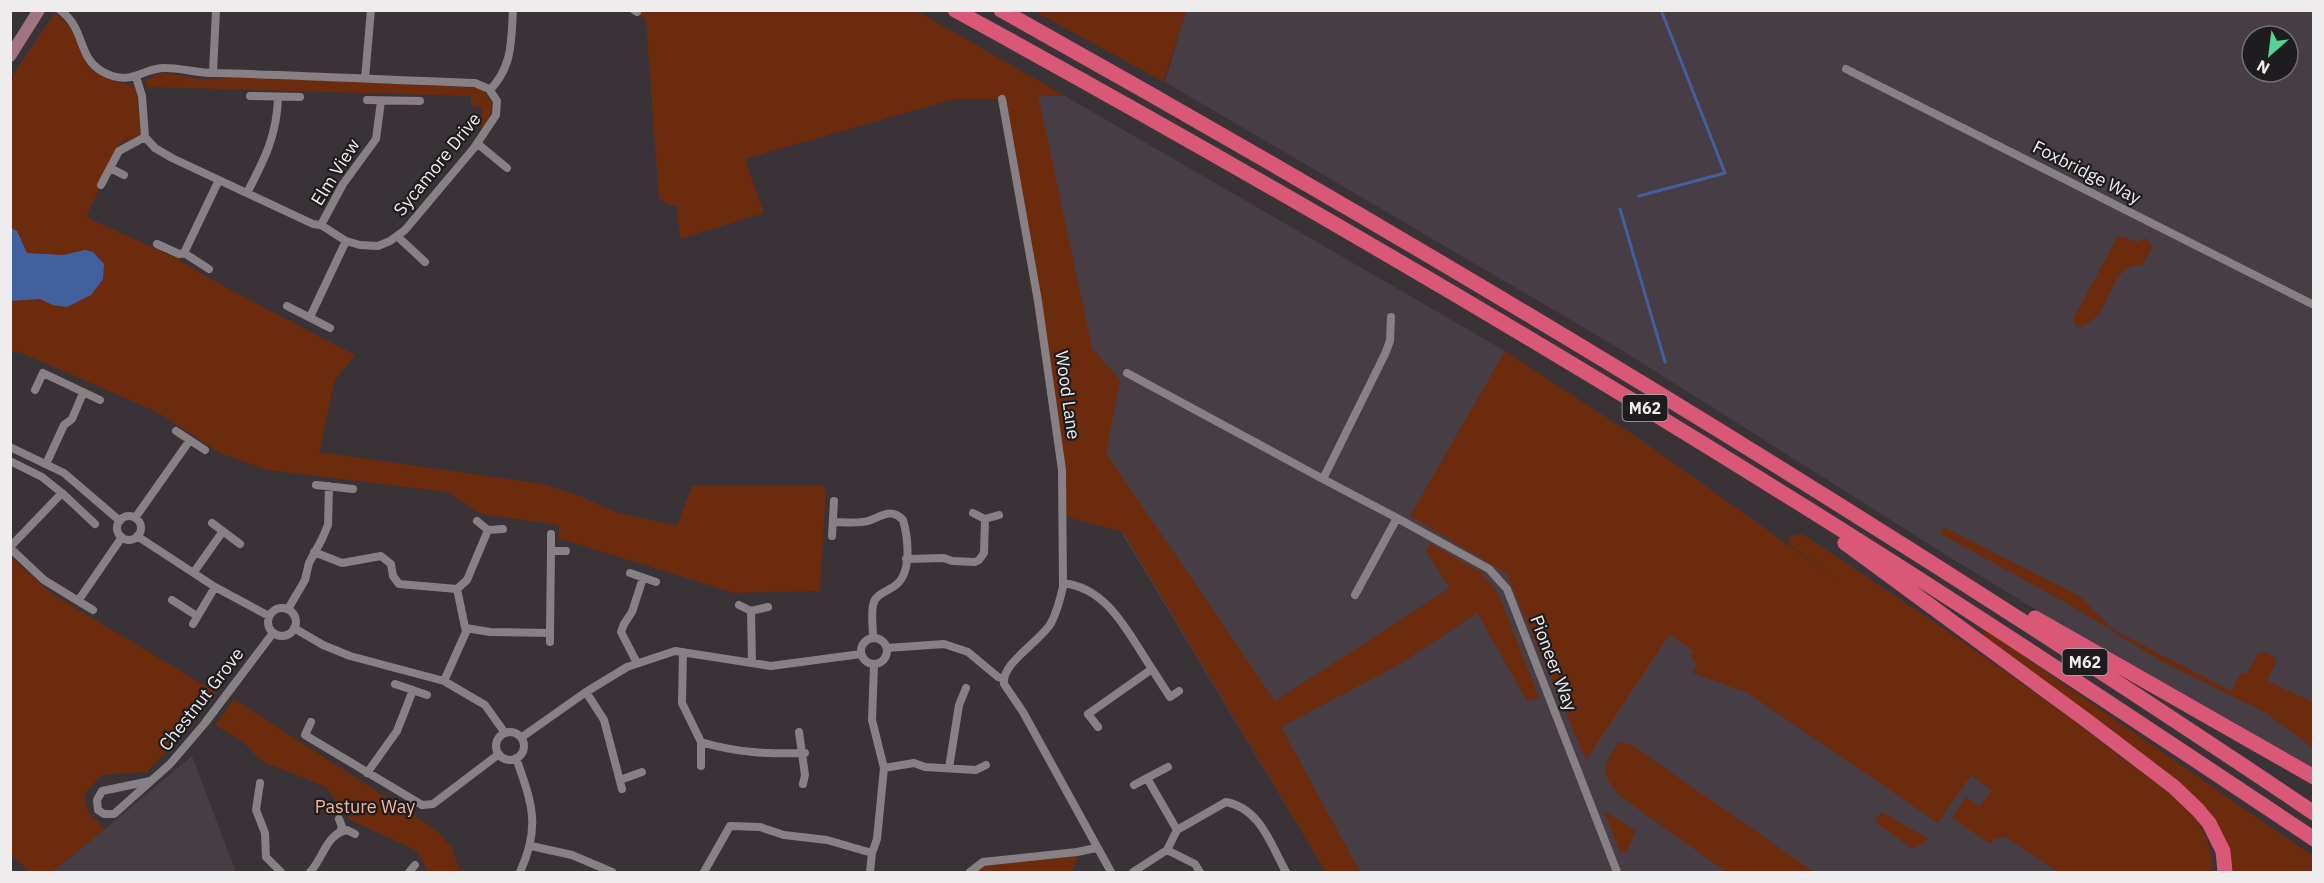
<svg xmlns="http://www.w3.org/2000/svg" width="2324" height="883" viewBox="0 0 2324 883" font-family="'IBM Plex Sans',sans-serif">
  <rect width="100%" height="100%" fill="#393338"/>
  <path fill="#473d45" fill-rule="evenodd" d="M 1186,11 L 2313,11 L 2313,770 L 2155,682 L 1951,558 L 1615,346 L 1165,82 ZM 2252,36 L 2288,36 L 2288,72 L 2252,72 Z
    M 1038,95 L 1065,96 L 1505,351 L 1645,443 L 1958,666 L 2208,872 L 1326,872 L 1086,474 Z
    M 192,756 L 236,872 L 52,872 L 105,829 Z"/>
  <path fill="#6c2b0d" d="M 634,11 L 917,11 L 1065,96 L 1038,95 L 1092,348 L 1120,380 L 1106,453 L 1275,701 L 1450,588 L 1426,551 L 1430,543 L 1482,573 L 1498,593 L 1539,698 L 1527,701 L 1477,613 L 1400,664 L 1281,727 L 1360,872 L 1326,872 L 1123,532 L 1067,517 L 1002,99 L 954,99 L 745,159 L 764,213 L 680,239 L 677,207 L 659,200 L 646,19 Z
    M 1034,11 L 1186,11 L 1164,82 Z
    M 55,13 C 63,20 72,26 76,37 C 81,48 82,62 92,70 C 105,79 121,83 136,87 L 141,135 L 121,143 L 86,217 L 176,258 L 219,284 L 355,355 L 335,380 L 319,452 L 544,484 L 585,498 L 615,512 L 677,526 L 692,486 L 826,486 L 820,591 L 734,593 L 558,538 L 559,525 L 481,514 L 447,492 L 267,470 L 220,453 L 159,413 L 24,354 L 11,350 L 10,79 Z
    M 163,73 L 202,79 L 264,77 L 480,88 C 499,105 492,115 481,134 L 482,107 L 471,106 L 471,96 L 146,87 L 146,80 Z
    M 2118,236 L 2138,242 L 2147,238 L 2152,248 L 2142,265 C 2115,263 2111,298 2098,315 C 2094,320 2087,323 2082,327 L 2076,326 L 2073,319 Z
    M 1505,351 L 1645,443 L 1836,579 L 1789,544 L 1790,536 L 1802,534 C 1908,604 2013,674 2113,751 C 2135,769 2182,799 2197,821 C 2208,838 2212,853 2213,872 L 2058,872 L 2006,837 L 1994,839 L 1990,844 L 1952,818 L 1966,797 L 1980,807 L 1992,790 L 1971,775 L 1938,823 L 1748,693 L 1693,673 L 1697,664 L 1690,657 L 1694,652 L 1670,634 L 1586,760 L 1506,573 L 1410,516 Z
    M 1944,527 L 2081,597 L 2112,629 L 2231,691 L 2242,672 L 2247,674 L 2258,653 L 2265,652 L 2277,659 L 2267,681 L 2313,702 L 2313,748 L 2266,713 L 2159,660 L 2075,608 L 1941,534 Z
    M 11,557 L 52,594 L 216,692 L 189,728 L 147,772 L 101,775 L 84,795 L 88,812 L 105,829 L 52,872 L 30,872 L 11,855 Z
    M 1978,625 L 2313,856 L 2313,872 L 2231,872 L 2217,824 L 1988,639 Z
    M 234,699 L 435,829 L 452,848 L 459,869 L 463,872 L 428,872 L 417,851 L 350,820 L 326,787 L 261,761 L 244,743 L 215,725 Z
    M 1619,742 L 1633,746 L 1814,872 L 1726,872 L 1620,796 C 1599,771 1602,768 1619,742 Z
    M 1604,811 L 1636,831 L 1626,852 L 1620,853 Z
    M 1881,812 L 1929,839 L 1913,849 L 1875,822 Z
    M 1081,851 L 1071,872 L 970,872 L 976,867 Z"/>
  <path fill="#42609d" d="M 11,228 L 17,231 L 27,253 L 63,255 L 85,250 L 93,252 L 104,264 L 103,279 L 91,295 L 67,307 L 53,305 L 40,299 L 11,301 Z"/>
  <g fill="none" stroke-linecap="round" stroke-linejoin="round">
    <path stroke="#42609d" stroke-width="3" d="M 1639,196 L 1725,173 L 1661,10
      M 1620,209 L 1665,362"/>
    <path stroke="#878085" stroke-width="8" d="M 60,10 C 86,29 77,58 103,72 C 132,87 141,68 165,68 C 181,68 198,73 215,73 C 301,75 388,80 475,83 L 489,89 L 497,101 L 496,115 L 474,148 L 405,230 L 390,241 L 378,246 L 360,245 L 346,241 L 321,225 L 313,224 L 172,158 L 155,148 L 145,137 L 142,96 L 136,77
      M 634,10 L 637,12
      M 1846,69 L 2314,305
      M 213,73 L 216,10
      M 365,78 L 371,10
      M 490,90 C 513,65 511,42 513,10
      M 250,96 L 300,97
      M 1002,99 L 1038,301 L 1062,470 L 1063,587 C 1060,600 1057,612 1051,623 C 1041,641 1001,663 1004,684 L 1023,712 L 1111,872
      M 367,100 L 420,101
      M 478,144 L 507,168
      M 110,168 L 124,175
      M 101,185 L 119,151 L 145,137
      M 247,193 C 264,160 277,136 278,97
      M 321,225 L 343,184 L 376,139 L 381,101
      M 397,236 L 425,262
      M 157,244 L 179,254 L 184,253 L 219,180
      M 184,253 L 209,269
      M 287,306 L 330,328
      M 310,317 L 346,241
      M 1391,317 L 1390,341 L 1385,354 L 1323,479 L 1397,518
      M 1127,373 L 1323,479
      M 35,390 L 43,373 L 100,400
      M 176,431 L 205,450
      M 10,447 L 64,473 L 120,521
      M 10,461 L 42,477 L 62,493
      M 46,464 L 64,425 L 72,419 L 83,393
      M 316,485 L 353,489
      M 973,513 L 985,519 L 999,515
      M117 528a12 12 0 1 1 24 0a12 12 0 1 1-24 0Z
      M 135,518 L 190,440
      M 477,521 L 488,530 L 503,529
      M 833,522 C 843,522 858,524 868,521 C 881,517 891,507 903,520 C 908,537 912,571 897,584 C 890,591 875,593 873,605 C 871,615 873,628 873,638
      M 212,523 L 240,544
      M 551,534 L 551,551
      M 137,536 L 215,587 L 269,616
      M 832,536 L 834,501
      M 10,547 L 62,493 L 95,524
      M 10,548 L 44,580 L 93,610
      M 314,552 L 342,563 L 381,556 L 391,564 L 393,576 L 399,584 L 457,589
      M 906,559 L 944,558 L 952,561 L 975,562 L 979,560 L 984,553 L 985,519
      M 194,572 L 223,531
      M 630,573 L 656,582
      M 1063,583 C 1109,588 1129,635 1152,669
      M 457,589 L 467,580 L 488,530
      M 1355,595 L 1397,518 L 1489,569 L 1507,589 L 1617,872
      M 172,600 L 197,616
      M 78,601 L 122,537
      M 739,605 L 751,611 L 768,607
      M268 622a14 14 0 1 1 28 0a14 14 0 1 1-28 0Z
      M 288,609 L 305,580 L 309,563 L 322,539 L 328,525 L 329,486
      M 751,611 L 752,663
      M 193,624 L 215,587
      M 294,628 L 323,645 L 350,656 L 444,681 L 485,705 L 505,733
      M 466,628 L 490,632 L 550,633 L 551,551 L 566,551
      M861 651a13 13 0 1 1 26 0a13 13 0 1 1-26 0Z
      M 550,642 L 550,633
      M 887,648 L 944,644 L 968,652 L 998,677 L 1004,679
      M 683,652 L 682,703 L 701,742 C 737,753 768,754 805,753
      M 637,663 L 621,632 L 624,624 L 632,612 L 643,578
      M 444,681 L 466,632 L 457,589
      M 395,684 L 427,695
      M 586,692 L 604,720 L 622,789
      M 311,722 L 305,735 L 422,805 L 433,804 L 499,754
      M 1098,727 L 1088,714 L 1152,669 L 1170,697 L 1179,691
      M 799,732 L 805,775 L 803,784
      M496 746a14 14 0 1 1 28 0a14 14 0 1 1-28 0Z
      M 522,737 L 586,692 L 627,667 L 675,651 L 771,666 L 861,654
      M 701,742 L 701,766
      M 516,758 C 532,803 541,827 520,872
      M 1168,767 L 1147,778 L 1177,830
      M 884,768 L 914,763 L 925,767 L 976,770 L 986,765
      M 949,768 L 959,705 L 966,688
      M 367,773 L 397,731 L 413,690
      M 620,780 L 642,772
      M 150,781 L 102,791 L 97,800 L 98,810 L 104,814 L 114,814 L 170,764 L 205,723 L 273,633
      M 260,783 L 256,810 L 265,833 L 266,857 L 281,872
      M 1134,785 L 1147,778
      M 339,819 L 342,827 L 340,832
      M 531,846 L 572,855 L 612,872
      M 1167,850 L 1195,864 L 1200,872
      M 310,872 C 323,859 326,834 347,830 L 355,834
      M 409,872 L 415,865
      M 704,872 L 730,826 L 760,827 L 784,835 L 827,840 L 872,853
      M 870,872 L 872,853 L 877,839 L 884,768 L 872,720 L 874,665
      M 970,872 L 983,862 L 1077,852 L 1096,848
      M 1133,872 L 1167,850 L 1177,830 L 1226,802 C 1260,808 1271,845 1286,872"/>
    <path stroke="#a07481" stroke-width="12" d="M 10,56 L 39,10"/>
    <path stroke="#d95878" stroke-width="15" d="M 955,10 C 1267,181 1573,360 1872,549 C 2021,643 2167,741 2314,839
      M 1001,10 C 1449,260 1888,526 2314,813
      M 1845,543 L 2086,720 L 2174,787 L 2198,810 L 2209,823 L 2223,851 L 2225,872
      M 2035,618 L 2314,777"/>
  </g>
  <g text-anchor="middle" dominant-baseline="central" stroke-width="4.5" stroke-linejoin="round" paint-order="stroke">
    <g fill="#1e1c1e" stroke="#b0aeb0" stroke-width="1.5">
      <rect x="1622.5" y="395" width="45" height="26" rx="4.5"/>
      <rect x="2062.5" y="649" width="45" height="26" rx="4.5"/>
    </g>
    <g font-size="16" font-weight="bold" fill="#efecee">
      <text x="1645" y="408">M62</text>
      <text x="2085" y="662">M62</text>
    </g>
    <g font-size="18" fill="#efecee" stroke="#1e1c1e">
      <text transform="translate(437 164) rotate(-51)">Sycamore Drive</text>
      <text transform="translate(335 172) rotate(-58)">Elm View</text>
      <text transform="translate(2087 172) rotate(27)">Foxbridge Way</text>
      <text transform="translate(1068 395) rotate(82)">Wood Lane</text>
      <text transform="translate(1554 663) rotate(69)">Pioneer Way</text>
      <text transform="translate(201 699) rotate(-52)">Chestnut Grove</text>
    </g>
    <g font-size="18" fill="#f5b69d" stroke="#1e1c1e">
      <text x="365" y="806">Pasture Way</text>
    </g>
  </g>
  <rect width="2324" height="883" fill="none" stroke="#efecee" stroke-width="24"/>
  <g transform="translate(2270 54) rotate(208)"><circle r="28" fill="#1e1c1e" stroke="#726f71" stroke-width="1.5"/>
  <path d="M0-4.5L10 22L0 15L-10 22Z" fill="#53d396"/>
  <text y="-9" font-size="16" font-weight="bold" text-anchor="middle" fill="#efecee">N</text>
  </g>
</svg>
